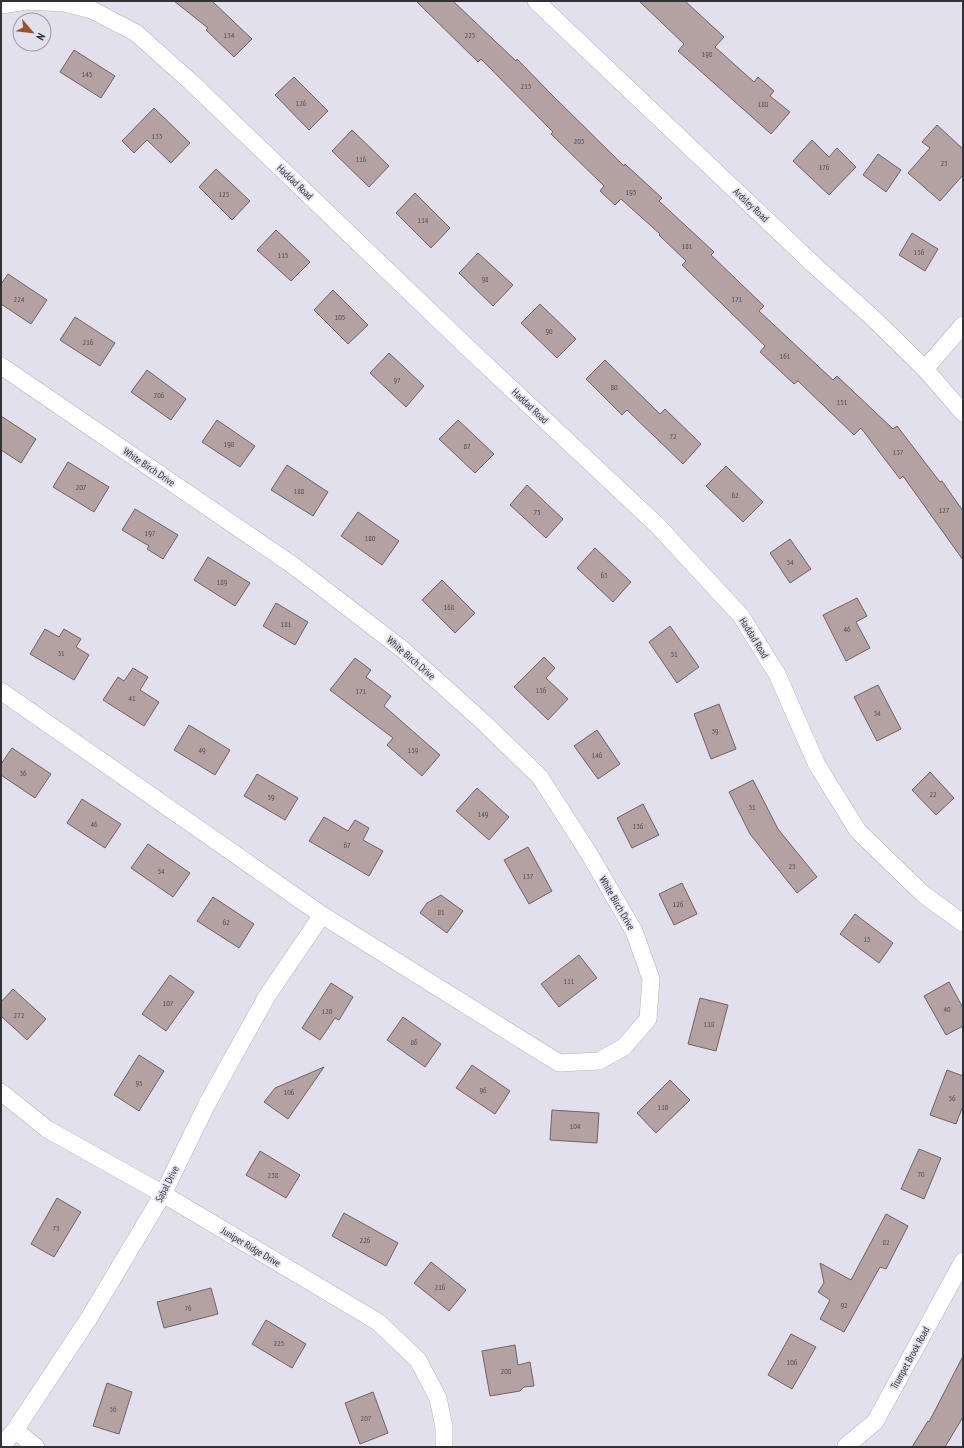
<svg xmlns="http://www.w3.org/2000/svg" width="964" height="1448" viewBox="0 0 964 1448" font-family="'PT Sans Narrow',sans-serif">
  <rect width="100%" height="100%" fill="#e3e0ee"/>
  <path fill="#b3a2a1" stroke="#726362" d="M 174,1 L 212,1 L 252,39 L 234,57 L 206,30 L 208,28 Z
    M 416,1 L 453,1 L 516,61 L 517,59 L 552,95 L 624,166 L 625,164 L 662,198 L 659,201 L 714,252 L 711,255 L 764,306 L 759,311 L 833,380 L 837,376 L 893,429 L 897,426 L 940,482 L 942,481 L 963,511 L 963,560 L 903,476 L 900,479 L 861,428 L 854,435 L 798,381 L 794,384 L 760,352 L 765,346 L 682,265 L 686,261 L 659,235 L 660,234 L 621,199 L 615,205 L 600,191 L 604,186 L 551,134 L 553,132 L 481,59 L 478,62 Z
    M 639,1 L 685,1 L 724,37 L 715,47 L 754,82 L 758,77 L 774,91 L 770,96 L 790,112 L 771,134 L 678,51 L 684,44 Z
    M 74,50 L 115,76 L 101,98 L 60,72 Z
    M 294,77 L 328,111 L 309,130 L 275,95 Z
    M 154,108 L 190,143 L 171,163 L 147,140 L 134,153 L 122,141 Z
    M 937,125 L 963,149 L 963,175 L 940,201 L 908,173 L 930,148 L 922,142 Z
    M 352,130 L 389,166 L 369,187 L 332,151 Z
    M 812,140 L 829,157 L 837,148 L 856,167 L 829,195 L 793,161 Z
    M 878,154 L 901,170 L 886,192 L 863,175 Z
    M 216,169 L 250,201 L 232,220 L 199,187 Z
    M 415,193 L 450,228 L 431,248 L 396,213 Z
    M 276,230 L 310,262 L 291,281 L 257,250 Z
    M 912,233 L 938,249 L 925,271 L 899,255 Z
    M 478,253 L 513,285 L 493,306 L 459,273 Z
    M 8,274 L 47,300 L 31,324 L 1,304 L 1,284 Z
    M 333,290 L 368,325 L 348,344 L 314,310 Z
    M 540,304 L 576,339 L 557,358 L 521,323 Z
    M 75,317 L 115,343 L 100,366 L 60,340 Z
    M 389,353 L 424,386 L 406,407 L 370,373 Z
    M 605,360 L 660,414 L 665,409 L 701,444 L 683,464 L 627,410 L 622,415 L 586,379 Z
    M 147,370 L 186,399 L 171,420 L 131,392 Z
    M 1,416 L 36,439 L 21,463 L 1,450 Z
    M 217,420 L 255,446 L 240,467 L 202,442 Z
    M 458,420 L 494,454 L 475,473 L 439,439 Z
    M 68,462 L 109,487 L 94,512 L 53,487 Z
    M 287,465 L 328,492 L 313,516 L 271,490 Z
    M 726,466 L 763,502 L 743,522 L 706,486 Z
    M 527,485 L 563,519 L 546,538 L 510,505 Z
    M 135,509 L 178,535 L 163,559 L 147,549 L 149,546 L 122,530 Z
    M 358,512 L 399,541 L 382,565 L 341,536 Z
    M 790,539 L 811,569 L 790,583 L 770,553 Z
    M 595,548 L 631,582 L 613,602 L 577,568 Z
    M 208,557 L 250,583 L 235,606 L 194,580 Z
    M 442,580 L 475,613 L 455,633 L 422,600 Z
    M 857,598 L 867,616 L 856,622 L 870,648 L 846,661 L 823,615 Z
    M 276,603 L 308,622 L 295,645 L 263,626 Z
    M 670,626 L 699,667 L 677,683 L 649,642 Z
    M 45,629 L 59,637 L 64,629 L 81,639 L 76,647 L 89,655 L 74,680 L 30,654 Z
    M 544,657 L 555,668 L 546,678 L 568,699 L 548,720 L 514,687 Z
    M 355,658 L 371,670 L 366,677 L 391,696 L 384,706 L 440,755 L 422,776 L 387,745 L 393,738 L 330,690 Z
    M 133,668 L 148,677 L 140,690 L 159,702 L 144,726 L 103,700 L 118,677 L 124,681 Z
    M 878,685 L 901,729 L 877,741 L 854,697 Z
    M 719,704 L 736,749 L 711,759 L 694,714 Z
    M 189,725 L 230,750 L 215,775 L 174,750 Z
    M 597,730 L 620,764 L 598,779 L 574,746 Z
    M 12,748 L 51,774 L 35,798 L 1,775 L 1,764 Z
    M 930,772 L 954,798 L 936,815 L 912,790 Z
    M 257,774 L 298,798 L 285,820 L 244,796 Z
    M 753,780 L 778,829 L 817,877 L 797,893 L 750,834 L 729,792 Z
    M 477,788 L 509,817 L 489,840 L 456,811 Z
    M 82,799 L 121,824 L 105,848 L 67,823 Z
    M 643,804 L 659,835 L 632,848 L 617,818 Z
    M 324,817 L 348,831 L 355,820 L 369,828 L 363,840 L 383,851 L 369,876 L 309,841 Z
    M 148,844 L 190,873 L 173,897 L 131,868 Z
    M 528,847 L 552,891 L 529,904 L 504,860 Z
    M 682,883 L 697,914 L 674,925 L 659,894 Z
    M 441,895 L 463,911 L 447,933 L 420,913 L 427,903 Z
    M 213,897 L 254,924 L 239,948 L 197,921 Z
    M 855,914 L 893,943 L 879,963 L 840,934 Z
    M 579,955 L 597,978 L 559,1007 L 541,984 Z
    M 170,975 L 194,992 L 166,1031 L 142,1014 Z
    M 949,982 L 963,1008 L 963,1026 L 946,1035 L 924,996 Z
    M 331,983 L 353,997 L 339,1020 L 335,1018 L 320,1040 L 302,1028 Z
    M 13,989 L 46,1019 L 27,1040 L 1,1016 L 1,1002 Z
    M 700,998 L 728,1005 L 716,1051 L 688,1044 Z
    M 403,1017 L 441,1044 L 425,1067 L 387,1040 Z
    M 139,1055 L 164,1071 L 139,1111 L 114,1095 Z
    M 472,1065 L 510,1091 L 495,1114 L 456,1088 Z
    M 324,1067 L 288,1119 L 264,1102 L 275,1088 Z
    M 947,1070 L 963,1076 L 963,1106 L 956,1124 L 930,1115 Z
    M 670,1080 L 690,1100 L 656,1133 L 637,1113 Z
    M 552,1110 L 599,1113 L 597,1143 L 550,1140 Z
    M 919,1149 L 941,1158 L 924,1199 L 901,1189 Z
    M 260,1151 L 300,1175 L 286,1198 L 246,1175 Z
    M 57,1198 L 81,1212 L 54,1257 L 31,1244 Z
    M 344,1213 L 398,1243 L 386,1266 L 332,1236 Z
    M 886,1214 L 908,1226 L 886,1269 L 880,1267 L 844,1332 L 820,1319 L 830,1300 L 818,1292 L 824,1283 L 820,1263 L 851,1280 Z
    M 431,1262 L 466,1290 L 449,1311 L 414,1283 Z
    M 211,1288 L 218,1314 L 164,1328 L 157,1302 Z
    M 266,1320 L 306,1344 L 292,1368 L 252,1344 Z
    M 791,1334 L 816,1347 L 792,1389 L 768,1375 Z
    M 515,1345 L 518,1365 L 530,1362 L 534,1386 L 524,1387 L 520,1391 L 490,1396 L 482,1351 Z
    M 963,1356 L 963,1417 L 945,1447 L 912,1447 L 928,1421 L 929,1422 Z
    M 107,1383 L 132,1392 L 119,1434 L 93,1426 Z
    M 373,1392 L 388,1433 L 360,1444 L 345,1403 Z"/>
  <g fill="none" stroke-linecap="round" stroke-linejoin="round">
    <defs>
      <path id="street" d="M 536,1 L 813,264 L 875,320 L 925,369 L 963,413
        M 1,5 L 27,1 L 64,3 L 92,10 L 136,33 L 191,82 L 467,347 L 658,526 L 741,616 L 777,674 L 817,765 L 858,831 L 923,894 L 963,923
        M 1,366 L 294,566 L 402,649 L 482,721 L 540,777 L 588,852 L 634,931 L 651,979 L 648,1019 L 624,1047 L 599,1061 L 559,1063 L 322,915 L 1,691
        M 925,369 L 963,325
        M 1,1092 L 47,1129 L 163,1194 L 378,1322 L 418,1360 L 438,1398 L 444,1427 L 444,1447
        M 15,1430 L 36,1447
        M 846,1446 L 875,1422 L 963,1261
        M 1,1447 L 15,1430 L 89,1318 L 163,1194 L 207,1104 L 267,996 L 322,915"/>
    </defs>
    <use href="#street" stroke="#b3b0be" stroke-width="18"/>
    <use href="#street" stroke="#fff" stroke-width="17"/>
  </g>
  <g text-anchor="middle" dominant-baseline="central" stroke-width="3.5" stroke-linejoin="round" paint-order="stroke">
    <g font-size="8" fill="#524d51">
      <text x="229" y="35">134</text>
      <text x="470" y="35">225</text>
      <text x="707" y="54">198</text>
      <text x="87" y="74">145</text>
      <text x="526" y="86">213</text>
      <text x="301" y="103">126</text>
      <text x="763" y="104">188</text>
      <text x="157" y="136">133</text>
      <text x="579" y="141">203</text>
      <text x="361" y="159">116</text>
      <text x="944" y="163">23</text>
      <text x="824" y="167">176</text>
      <text x="631" y="192">193</text>
      <text x="224" y="194">125</text>
      <text x="423" y="220">114</text>
      <text x="687" y="246">181</text>
      <text x="919" y="252">156</text>
      <text x="283" y="255">115</text>
      <text x="485" y="279">98</text>
      <text x="19" y="299">224</text>
      <text x="737" y="299">171</text>
      <text x="340" y="317">105</text>
      <text x="549" y="331">90</text>
      <text x="88" y="342">216</text>
      <text x="785" y="356">161</text>
      <text x="397" y="380">97</text>
      <text x="614" y="387">80</text>
      <text x="159" y="395">206</text>
      <text x="842" y="402">151</text>
      <text x="673" y="436">72</text>
      <text x="229" y="444">198</text>
      <text x="467" y="446">87</text>
      <text x="898" y="452">137</text>
      <text x="81" y="487">207</text>
      <text x="299" y="491">188</text>
      <text x="735" y="495">62</text>
      <text x="944" y="510">127</text>
      <text x="537" y="512">75</text>
      <text x="150" y="533">197</text>
      <text x="370" y="538">180</text>
      <text x="790" y="562">54</text>
      <text x="604" y="575">63</text>
      <text x="222" y="582">189</text>
      <text x="449" y="607">168</text>
      <text x="286" y="624">181</text>
      <text x="847" y="629">46</text>
      <text x="61" y="653">31</text>
      <text x="674" y="654">51</text>
      <text x="541" y="690">156</text>
      <text x="361" y="691">171</text>
      <text x="132" y="698">41</text>
      <text x="877" y="713">34</text>
      <text x="715" y="731">39</text>
      <text x="202" y="750">49</text>
      <text x="413" y="750">159</text>
      <text x="597" y="755">146</text>
      <text x="23" y="773">36</text>
      <text x="933" y="794">22</text>
      <text x="271" y="797">59</text>
      <text x="752" y="807">31</text>
      <text x="483" y="814">149</text>
      <text x="94" y="824">46</text>
      <text x="638" y="826">136</text>
      <text x="347" y="845">67</text>
      <text x="792" y="866">23</text>
      <text x="161" y="871">54</text>
      <text x="528" y="876">137</text>
      <text x="678" y="904">126</text>
      <text x="441" y="912">81</text>
      <text x="226" y="922">62</text>
      <text x="867" y="939">15</text>
      <text x="569" y="981">111</text>
      <text x="168" y="1003">107</text>
      <text x="947" y="1009">40</text>
      <text x="327" y="1011">120</text>
      <text x="19" y="1015">272</text>
      <text x="709" y="1024">118</text>
      <text x="414" y="1042">86</text>
      <text x="139" y="1083">95</text>
      <text x="483" y="1090">96</text>
      <text x="289" y="1092">106</text>
      <text x="952" y="1098">56</text>
      <text x="663" y="1107">110</text>
      <text x="575" y="1126">104</text>
      <text x="921" y="1174">70</text>
      <text x="273" y="1175">238</text>
      <text x="56" y="1228">73</text>
      <text x="365" y="1240">226</text>
      <text x="886" y="1242">82</text>
      <text x="440" y="1287">216</text>
      <text x="844" y="1305">92</text>
      <text x="188" y="1308">76</text>
      <text x="279" y="1343">225</text>
      <text x="792" y="1362">106</text>
      <text x="506" y="1371">208</text>
      <text x="113" y="1409">56</text>
      <text x="366" y="1418">207</text>
    </g>
    <g font-size="10" fill="#323136" stroke="#e3e0ee">
      <text transform="translate(295 182) rotate(44)">Haddad Road</text>
      <text transform="translate(751 205) rotate(43)">Ardsley Road</text>
      <text transform="translate(530 406) rotate(43)">Haddad Road</text>
      <text transform="translate(149 467) rotate(34)">White Birch Drive</text>
      <text transform="translate(754 638) rotate(58)">Haddad Road</text>
      <text transform="translate(411 658) rotate(41)">White Birch Drive</text>
      <text transform="translate(617 903) rotate(60)">White Birch Drive</text>
      <text transform="translate(167 1184) rotate(-63)">Sabal Drive</text>
      <text transform="translate(251 1247) rotate(31)">Juniper Ridge Drive</text>
      <text transform="translate(910 1358) rotate(-61)">Trumpet Brook Road</text>
    </g>
  </g>
  <rect width="964" height="1448" fill="none" stroke="#323136" stroke-width="4"/>
  <g transform="translate(32 32) rotate(118)"><circle r="19" fill="#e3e0ee" stroke="#9c9aa4"/>
  <path d="M0-3L7 15L0 10L-7 15Z" fill="#9a532c"/>
  <text y="-6" font-size="11" font-weight="bold" text-anchor="middle" fill="#323136">N</text>
  </g>
</svg>
